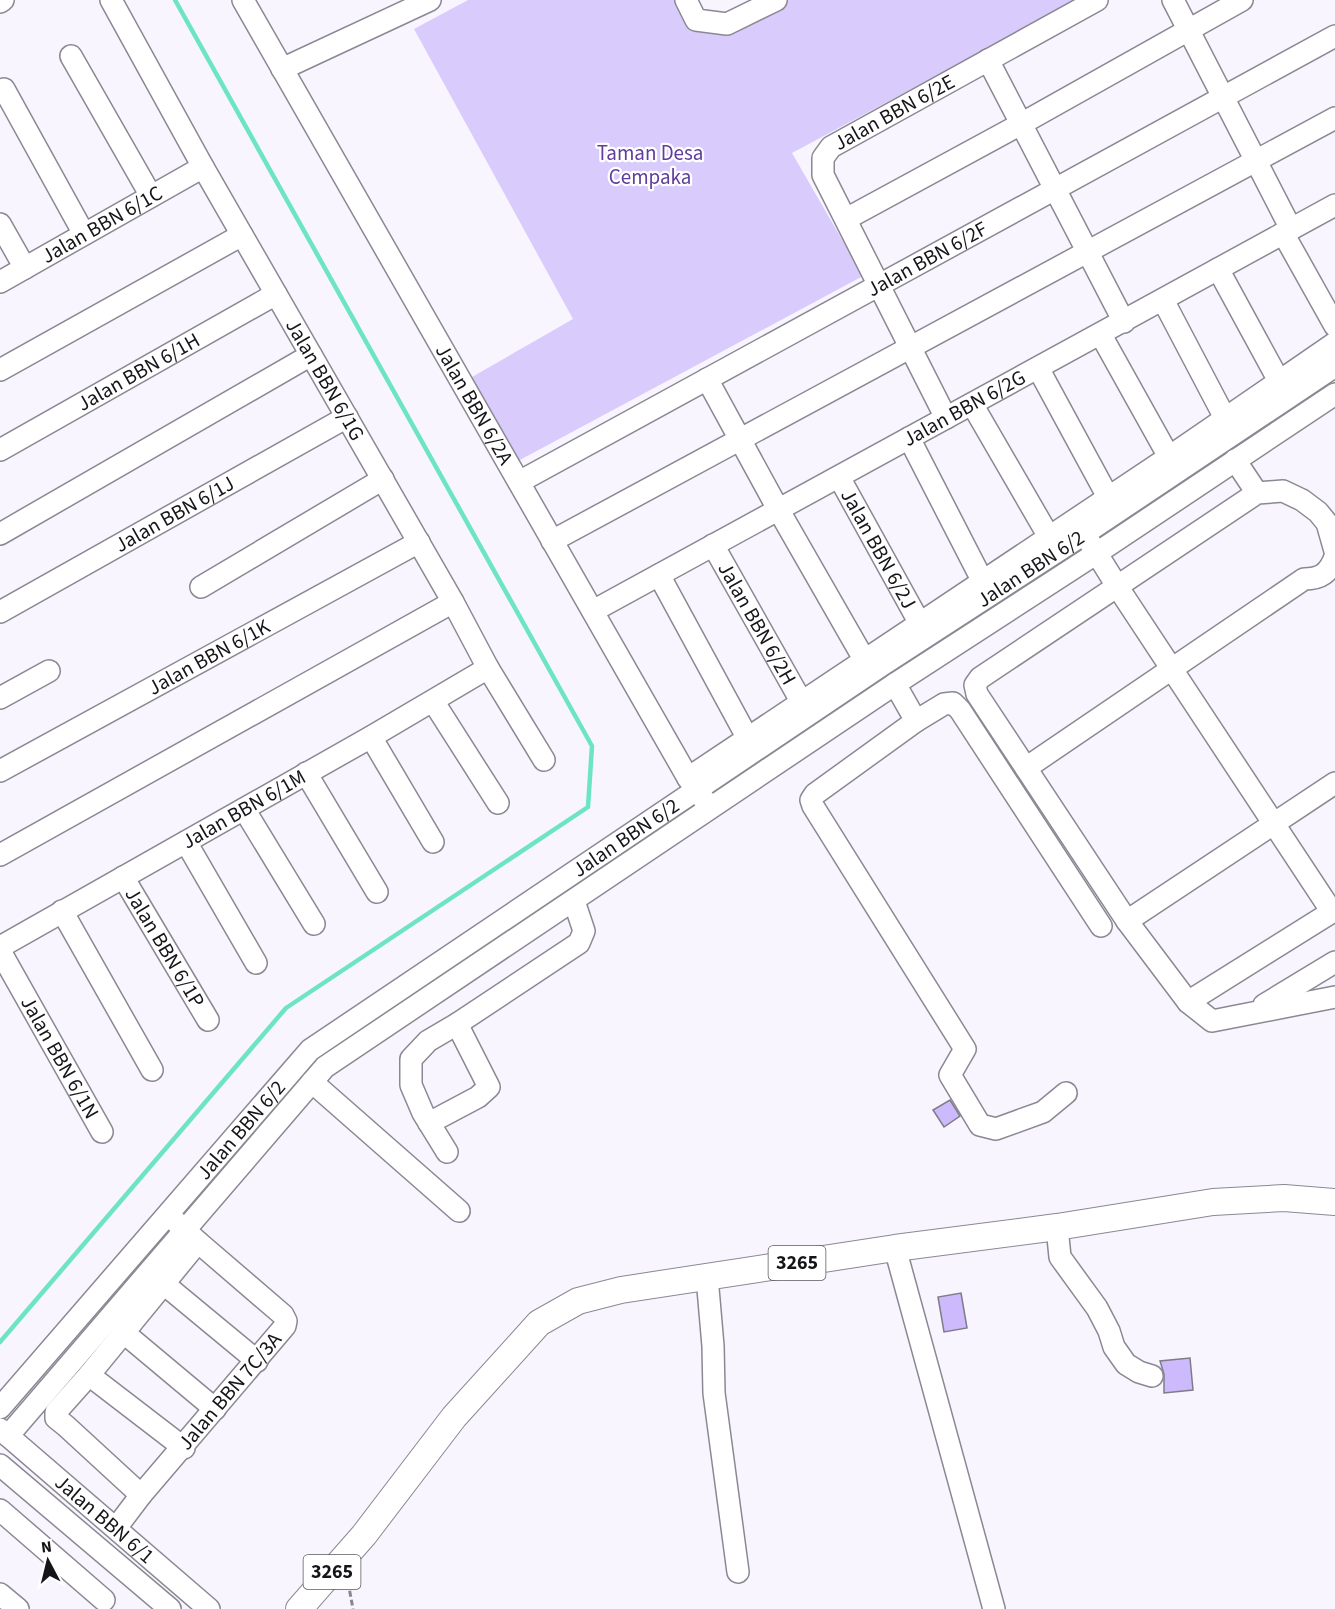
<svg xmlns="http://www.w3.org/2000/svg" width="1335" height="1609" viewBox="0 0 1335 1609" font-family="'Source Sans 3',sans-serif">
  <rect width="100%" height="100%" fill="#f8f5ff"/>
  <path fill="#d9ccfd" d="M 468,0 L 675,0 L 687,21 L 701,32 L 724,31 L 789,0 L 1077,0 L 792,153 L 863,276 L 518,461 L 472,377 L 573,319 L 414,29 Z"/>
  <g fill="none" stroke-linecap="round" stroke-linejoin="round">
    <path stroke="#6de4c3" stroke-width="4.5" d="M 0,1342 L 286,1008 L 588,807 L 592,746 L 175,0"/>
  </g>
  <path fill="#cdbafd" stroke="#7e7c86" stroke-width="1.5" d="M 950,1100 L 960,1116 L 944,1127 L 933,1110 Z
    M 961,1293 L 967,1328 L 944,1332 L 938,1297 Z
    M 1190,1358 L 1193,1390 L 1164,1393 L 1164,1374 L 1160,1361 Z"/>
  <g fill="none" stroke-linecap="round" stroke-linejoin="round">
    <defs>
      <g id="minor">
        <path id="s1" d="M 111,0 L 203,167 L 453,602 L 488,668 L 544,760"/>
        <path id="s2" d="M 243,0 L 688,778 L 705,801"/>
        <path d="M 686,0 L 696,20 L 727,24 L 776,0"/>
        <path d="M 1173,0 L 1291,229"/>
        <path d="M 0,2 L 3,0"/>
        <path d="M 71,56 L 151,196"/>
        <path d="M 988,60 L 1124,322"/>
        <path d="M 282,69 L 430,0"/>
        <path d="M 4,89 L 84,234"/>
        <path d="M 846,219 L 1021,124 L 1242,0"/>
        <path d="M 0,224 L 25,268"/>
        <path d="M 1283,233 L 1335,326"/>
        <path d="M 1218,269 L 1279,381"/>
        <path id="s3" d="M 0,282 L 203,167"/>
        <path d="M 1163,300 L 1225,418"/>
        <path d="M 1101,335 L 1169,457"/>
        <path d="M 1038,368 L 1108,497"/>
        <path d="M 0,370 L 242,235"/>
        <path d="M 707,379 L 778,509 L 864,659"/>
        <path d="M 972,404 L 1056,549"/>
        <path id="s4" d="M 946,418 L 823,175 L 823,158 L 831,147 L 1097,0"/>
        <path d="M 909,438 L 982,580"/>
        <path id="s5" d="M 0,450 L 276,294"/>
        <path d="M 1235,460 L 1257,493"/>
        <path id="s6" d="M 839,477 L 919,622"/>
        <path id="s7" d="M 519,482 L 1335,36"/>
        <path d="M 0,534 L 311,355"/>
        <path d="M 552,541 L 1335,118"/>
        <path d="M 1089,541 L 1117,586 L 1332,912"/>
        <path id="s8" d="M 713,545 L 801,701"/>
        <path d="M 1335,551 L 1327,523 L 1318,512 L 1302,500 L 1283,491 L 1257,493 L 980,678 L 975,685 L 977,694 L 1127,921 L 1188,1002 L 1212,1021 L 1335,997"/>
        <path d="M 659,575 L 747,737"/>
        <path d="M 201,587 L 383,479"/>
        <path id="s9" d="M 593,611 L 1335,205"/>
        <path id="s10" d="M 0,612 L 347,417"/>
        <path d="M 895,684 L 916,721 L 815,794 L 811,800 L 813,806 L 965,1049 L 950,1075 L 980,1125 L 996,1129 L 1043,1112 L 1066,1093"/>
        <path d="M 0,698 L 49,671"/>
        <path d="M 433,701 L 498,803"/>
        <path d="M 916,721 L 944,704 L 953,703 L 960,710 L 1101,926"/>
        <path d="M 371,737 L 433,842"/>
        <path d="M 1026,768 L 1304,579 C 1321,579 1329,573 1335,557"/>
        <path id="s11" d="M 0,771 L 419,542"/>
        <path d="M 306,773 L 377,892"/>
        <path d="M 688,778 L 1169,457 L 1335,343"/>
        <path d="M 244,809 L 314,924"/>
        <path d="M 186,842 L 256,963"/>
        <path d="M 0,855 L 453,602"/>
        <path id="s12" d="M 123,877 L 208,1020"/>
        <path d="M 62,911 L 152,1070"/>
        <path d="M 1127,921 L 1335,783"/>
        <path id="s13" d="M 0,947 L 371,737 L 488,668"/>
        <path id="s14" d="M 0,951 L 102,1132"/>
        <path d="M 1188,1002 L 1335,910"/>
        <path d="M 1264,1005 L 1335,962"/>
        <path d="M 312,1082 L 459,1211"/>
        <path d="M 429,1123 L 478,1097 L 489,1087 L 457,1024"/>
        <path d="M 447,1152 L 423,1113 L 411,1085 L 411,1059 L 428,1041 L 457,1024 L 579,943 L 584,931 L 574,901"/>
        <path d="M 1057,1227 L 1060,1257 L 1097,1308 L 1109,1331 L 1114,1347 L 1126,1364 L 1139,1372 L 1152,1376"/>
        <path d="M 895,1248 L 994,1609"/>
        <path d="M 707,1277 L 713,1346 L 714,1393 L 738,1572"/>
        <path d="M 164,1284 L 257,1361"/>
        <path d="M 123,1332 L 215,1409"/>
        <path d="M 89,1375 L 184,1448"/>
        <path id="s15" d="M 0,1408 L 310,1050 L 882,665 L 1084,534 L 1335,366"/>
        <path id="s16" d="M 0,1429 L 209,1609"/>
        <path d="M 8,1436 L 325,1067 L 895,684 L 1097,553 L 1335,394"/>
        <path d="M 0,1465 L 170,1609"/>
        <path d="M 141,1495 L 66,1426 L 56,1418 L 56,1412 L 89,1375 L 198,1242"/>
        <path d="M 0,1510 L 104,1600"/>
        <path id="s17" d="M 116,1528 L 141,1495 L 285,1326 L 286,1321 L 283,1315 L 198,1242 L 175,1221"/>
        <path d="M 0,1594 L 18,1609"/>
      </g>
      <path id="major" d="M 299,1609 L 364,1535 L 454,1417 L 539,1323 L 578,1301 L 621,1290 L 895,1248 L 1057,1227 L 1213,1202 L 1284,1198 L 1335,1202"/>
    </defs>
    <use href="#minor" stroke="#8b8893" stroke-width="24"/>
    <use href="#major" stroke="#8b8893" stroke-width="28"/>
    <path stroke="#89878e" stroke-width="3" stroke-dasharray="6 3" stroke-linecap="butt" d="M 348,1582 L 353,1609"/>
    <use href="#minor" stroke="#fff" stroke-width="21"/>
    <use href="#major" stroke="#fff" stroke-width="26"/>
  </g>
  <g text-anchor="middle" dominant-baseline="central" stroke-width="4.5" stroke-linejoin="round" paint-order="stroke">
    <g fill="#fff" stroke="#5b5a5d" stroke-width="1.5">
      <rect x="768.5" y="1246" width="57" height="34" rx="4.5"/>
      <rect x="303.5" y="1555" width="57" height="34" rx="4.5"/>
    </g>
    <g font-size="20" font-weight="bold" fill="#151418">
      <text x="797" y="1263">3265</text>
      <text x="332" y="1572">3265</text>
    </g>
    <g font-size="21" fill="#151418" stroke="#fff">
      <text stroke="none"><textPath href="#s4" startOffset="375">Jalan BBN 6/2E</textPath></text>
      <text stroke="none"><textPath href="#s3" startOffset="117">Jalan BBN 6/1C</textPath></text>
      <text stroke="none"><textPath href="#s7" startOffset="465">Jalan BBN 6/2F</textPath></text>
      <text stroke="none"><textPath href="#s5" startOffset="159">Jalan BBN 6/1H</textPath></text>
      <text stroke="none"><textPath href="#s1" startOffset="436">Jalan BBN 6/1G</textPath></text>
      <text stroke="none"><textPath href="#s2" startOffset="466">Jalan BBN 6/2A</textPath></text>
      <text stroke="none"><textPath href="#s9" startOffset="423">Jalan BBN 6/2G</textPath></text>
      <text stroke="none"><textPath href="#s10" startOffset="200">Jalan BBN 6/1J</textPath></text>
      <text stroke="none"><textPath href="#s6" startOffset="82">Jalan BBN 6/2J</textPath></text>
      <text stroke="none"><textPath href="#s15" startOffset="1340">Jalan BBN 6/2</textPath></text>
      <text stroke="none"><textPath href="#s8" startOffset="90">Jalan BBN 6/2H</textPath></text>
      <text stroke="none"><textPath href="#s11" startOffset="238">Jalan BBN 6/1K</textPath></text>
      <text stroke="none"><textPath href="#s13" startOffset="280">Jalan BBN 6/1M</textPath></text>
      <text stroke="none"><textPath href="#s15" startOffset="854">Jalan BBN 6/2</textPath></text>
      <text stroke="none"><textPath href="#s12" startOffset="82">Jalan BBN 6/1P</textPath></text>
      <text stroke="none"><textPath href="#s14" startOffset="122">Jalan BBN 6/1N</textPath></text>
      <text stroke="none"><textPath href="#s15" startOffset="368">Jalan BBN 6/2</textPath></text>
      <text stroke="none"><textPath href="#s17" startOffset="178">Jalan BBN 7C/3A</textPath></text>
      <text stroke="none"><textPath href="#s16" startOffset="138">Jalan BBN 6/1</textPath></text>
    </g>
    <g font-size="21" fill="#603d9c" stroke="#fff">
      <text x="650" y="153">Taman Desa<tspan x="650" dy="24">Cempaka</tspan></text>
    </g>
  </g>
  <g transform="translate(48 1561) rotate(353)" stroke="#ffffff" stroke-width="4.5" paint-order="stroke">
  <path d="M0-4.5L10 22L0 15L-10 22Z" fill="#151418"/>
  <text y="-9" font-size="16" font-weight="bold" text-anchor="middle" fill="#151418">N</text>
  </g>
</svg>
